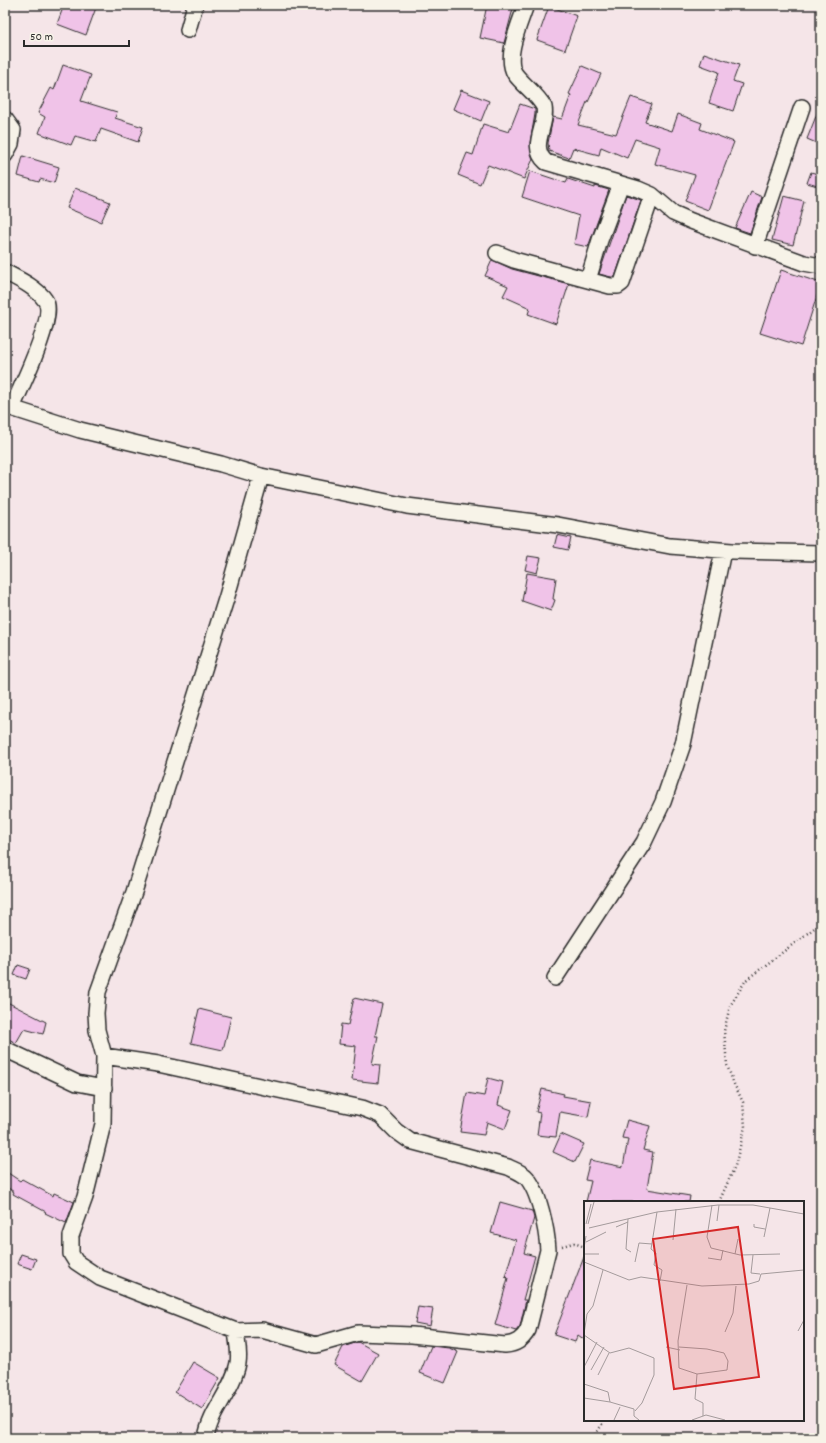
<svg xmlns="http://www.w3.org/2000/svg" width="826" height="1443" viewBox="0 0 826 1443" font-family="Dekko,sans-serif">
  <rect width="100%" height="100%" fill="#f5e5e8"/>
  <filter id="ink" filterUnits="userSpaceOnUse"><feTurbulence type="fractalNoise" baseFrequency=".025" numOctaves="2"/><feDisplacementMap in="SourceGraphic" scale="8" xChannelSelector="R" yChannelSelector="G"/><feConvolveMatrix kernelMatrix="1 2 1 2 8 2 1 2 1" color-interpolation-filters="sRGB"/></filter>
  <g filter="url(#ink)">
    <path fill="#f0c3e8" stroke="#2b2b2b" d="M 64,5 L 97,5 L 86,35 L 57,24 Z
      M 487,5 L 514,5 L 504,43 L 480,38 Z
      M 549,6 L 577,16 L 565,50 L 537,40 Z
      M 704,53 L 739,65 L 733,81 L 742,84 L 733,111 L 709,103 L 719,72 L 700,65 Z
      M 63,65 L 91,75 L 81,101 L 117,112 L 115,118 L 143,127 L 138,142 L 101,129 L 96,142 L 75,136 L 71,145 L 39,133 L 45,117 L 38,113 L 51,88 L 54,90 Z
      M 582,66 L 601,74 L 588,102 L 587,102 L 578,125 L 616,134 L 631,97 L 652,104 L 645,122 L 672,131 L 678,114 L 702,123 L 700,129 L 734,142 L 708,210 L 685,201 L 695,175 L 655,164 L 660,147 L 635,139 L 627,158 L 601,147 L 599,155 L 573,148 L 569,158 L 549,151 L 548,143 L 553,117 L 562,119 L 571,95 L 569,94 Z
      M 461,90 L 489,101 L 481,121 L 453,109 Z
      M 520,104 L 535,109 L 535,114 L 530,143 L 533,159 L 524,179 L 488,165 L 480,184 L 458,175 L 467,153 L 473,155 L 483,124 L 509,132 Z
      M 820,106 L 821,106 L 821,145 L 807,139 Z
      M 23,156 L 59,167 L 54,183 L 40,179 L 39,182 L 18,176 Z
      M 530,171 L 566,183 L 568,179 L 595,188 L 595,186 L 609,190 L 588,247 L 574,244 L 579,216 L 522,197 Z
      M 811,172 L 821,175 L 821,187 L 807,183 Z
      M 75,188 L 110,202 L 101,222 L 67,208 Z
      M 751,192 L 762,197 L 750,233 L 735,228 Z
      M 626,195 L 641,200 L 615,277 L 611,277 L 599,274 Z
      M 784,196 L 804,201 L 793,245 L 772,240 Z
      M 492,260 L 512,269 L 569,284 L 556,324 L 528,314 L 530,308 L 503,296 L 508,286 L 485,276 Z
      M 781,270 L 821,283 L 801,346 L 760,333 Z
      M 557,535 L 571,538 L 568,550 L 554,547 Z
      M 528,556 L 541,558 L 537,573 L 525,570 Z
      M 527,573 L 556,578 L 553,599 L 555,600 L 551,611 L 522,601 Z
      M 18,965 L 30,969 L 26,979 L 14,975 Z
      M 354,998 L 382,1004 L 375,1036 L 378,1036 L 372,1064 L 380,1065 L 378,1083 L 352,1080 L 356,1046 L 339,1044 L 341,1024 L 348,1025 Z
      M 5,1001 L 46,1022 L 43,1034 L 24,1029 L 16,1043 L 5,1037 Z
      M 199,1009 L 231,1017 L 223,1050 L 191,1043 Z
      M 488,1078 L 503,1082 L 498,1105 L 512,1110 L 505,1129 L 487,1122 L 484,1135 L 460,1132 L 467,1093 L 484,1096 Z
      M 542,1089 L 564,1094 L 563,1096 L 591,1101 L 588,1117 L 560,1112 L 556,1137 L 537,1135 L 540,1113 L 536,1112 Z
      M 627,1120 L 650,1126 L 643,1150 L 653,1152 L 647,1189 L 690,1196 L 689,1202 L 586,1202 L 591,1181 L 585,1180 L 590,1160 L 623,1167 L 628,1139 L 622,1138 Z
      M 561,1134 L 584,1144 L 575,1162 L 553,1152 Z
      M 5,1171 L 20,1181 L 22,1179 L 53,1196 L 54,1193 L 74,1202 L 66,1223 L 45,1213 L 46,1212 L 13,1194 L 14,1192 L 5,1186 Z
      M 500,1202 L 532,1211 L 534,1218 L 524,1253 L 535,1256 L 523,1300 L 526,1300 L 520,1326 L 516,1331 L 495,1325 L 508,1278 L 505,1277 L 516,1240 L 491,1233 Z
      M 21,1254 L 36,1259 L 32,1269 L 17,1264 Z
      M 584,1257 L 585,1340 L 578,1335 L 575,1342 L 554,1335 Z
      M 418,1307 L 433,1309 L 430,1326 L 415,1323 Z
      M 358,1342 L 378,1353 L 362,1381 L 334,1365 L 343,1347 Z
      M 431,1346 L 449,1348 L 458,1352 L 445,1383 L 420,1373 Z
      M 193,1362 L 220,1378 L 202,1409 L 175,1392 Z"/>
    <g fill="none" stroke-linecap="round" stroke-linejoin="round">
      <defs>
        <path id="minor" d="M 526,5 C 520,23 504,57 515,74 C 524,86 537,94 544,107 C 548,126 528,146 546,162 L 638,189 L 652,195 L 673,213 L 691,221 L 804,263 L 821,266
          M 188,30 L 195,5
          M 5,119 L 13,130 L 11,144 L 5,155
          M 755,246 L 802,107
          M 497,253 L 514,260 L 610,286 L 618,286 L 622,283 L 652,195
          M 5,272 C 18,279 36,287 45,300 C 57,315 20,389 12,408
          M 588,280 L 600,240 L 621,184
          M 5,406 L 80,430 L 221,464 L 261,476 L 407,506 L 558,525 L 670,546 L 732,551 L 821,553
          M 555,978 L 644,842 L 663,802 L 683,744 L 723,551
          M 5,1049 L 77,1083 L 104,1088
          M 104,1056 L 158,1064 L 362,1108 L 380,1115 L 396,1131 L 410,1141 L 508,1167 C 514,1170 520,1172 525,1176 C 539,1189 547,1231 548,1250 L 528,1330 C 522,1340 516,1344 505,1345 L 412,1335 L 358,1333 L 316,1345 L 262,1330 L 236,1331 L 100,1278 L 76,1262 L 71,1254 L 71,1236 L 85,1197 L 103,1124 L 104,1056 L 97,1030 L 96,1013 L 98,992 L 134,892 L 227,596 L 261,476
          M 206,1438 C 210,1411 233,1390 238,1363 C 240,1352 237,1342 236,1331"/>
      </defs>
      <use href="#minor" stroke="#2b2b2b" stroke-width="18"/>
      <path stroke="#2b2b2b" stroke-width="2.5" stroke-dasharray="1 3" stroke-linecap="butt" d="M 719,1202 L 735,1166 L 745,1127 L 743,1102 L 734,1084 L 727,1065 L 724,1031 L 730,1006 L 746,980 L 821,923
        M 562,1246 L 574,1243 L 585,1247
        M 593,1438 L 605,1420"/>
      <use href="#minor" stroke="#f7f3e8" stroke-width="15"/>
    </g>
  </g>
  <g transform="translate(584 1201)">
    <rect width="220" height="220" fill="#f5e5e8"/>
    <path fill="none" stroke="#a49b9c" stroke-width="1" d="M 128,4 L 123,36 L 127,47 L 156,54 L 196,53M 73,11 L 67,48 L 72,52 L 70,64 L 78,69 L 76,80M 44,18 L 42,48 L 47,51M 133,20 L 135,4M 2,23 L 7,3M 4,23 L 10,1M 170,23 L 170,26 L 181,28M 32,26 L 44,21M 5,27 L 73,11 L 134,4 L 169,4 L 220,13M 180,36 L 186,7M 89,39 L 92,8M 2,41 L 22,31M 0,47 L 2,35M 0,53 L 15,53M 151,53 L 154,38M 169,54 L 167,72 L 176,73M 124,57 L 137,59 L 139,49M 0,61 L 45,79 L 57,76 L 118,85 L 165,83 L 175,80 L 177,73 L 220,69M 51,61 L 55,42 L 68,43M 214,130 L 220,119M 141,131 L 149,112 L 152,85M 0,133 L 3,113 L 9,105 L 19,69M 0,134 L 26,152 L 45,147 L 70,157 L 70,174 L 58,202 L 51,210M 82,146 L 96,149M 95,146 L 123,148 L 140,152 L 144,160 L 143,169 L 113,173 L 95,167 L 94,140 L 103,84M 0,166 L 13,141M 7,169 L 20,146M 113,173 L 111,198 L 119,202 L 119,215M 14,174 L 25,152M 0,183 L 24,191 L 26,201 L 50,208 L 50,215 L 55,219M 0,197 L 26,201M 30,219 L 36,206M 108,219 L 122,214 L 141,219"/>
    <path fill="#d62828" fill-opacity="0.15" stroke="#d62828" stroke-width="2" d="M 154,26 L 175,176 L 90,188 L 69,38 Z"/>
    <rect width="220" height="220" fill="none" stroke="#2b2b2b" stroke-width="2"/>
  </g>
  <rect width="826" height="1443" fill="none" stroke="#f7f3e8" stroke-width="20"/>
  <rect x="10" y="10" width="806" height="1423" fill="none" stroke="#2b2b2b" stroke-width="1.5" filter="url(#ink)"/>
  <path d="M24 40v6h105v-6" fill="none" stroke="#2b2b2b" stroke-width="2"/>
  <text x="30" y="40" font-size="12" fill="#2b2b2b" stroke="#f7f3e8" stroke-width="3" paint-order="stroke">50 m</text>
</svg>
